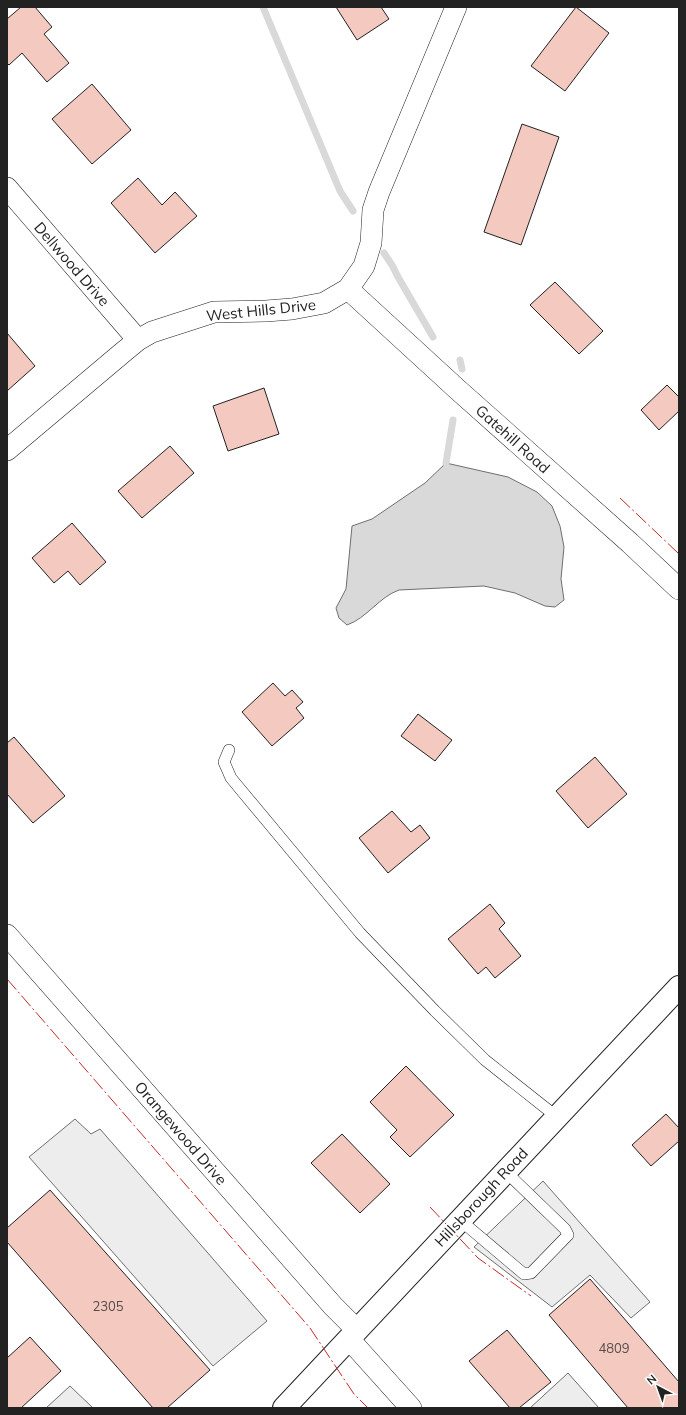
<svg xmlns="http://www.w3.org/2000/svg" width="686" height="1415" viewBox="0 0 686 1415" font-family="Mulish,sans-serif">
  <rect width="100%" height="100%" fill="#fff"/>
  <path fill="#ededed" stroke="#6f6f6f" d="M 75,1119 L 91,1134 L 100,1129 L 267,1321 L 213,1366 L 29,1157 Z
    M 543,1181 L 650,1302 L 631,1318 L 590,1275 L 552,1307 L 474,1247 Z
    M 568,1373 L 599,1408 L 530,1408 Z
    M 70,1386 L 93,1408 L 46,1408 Z"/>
  <path fill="#d9d9d9" stroke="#6f6f6f" d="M 446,463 L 508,477 L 537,492 L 552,506 L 560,526 L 564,547 L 561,579 L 564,600 L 555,607 L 545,606 L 515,593 L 484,586 L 399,590 C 379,597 367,618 347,625 L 339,618 L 336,608 L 346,589 L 352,526 L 372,519 L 425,483 Z"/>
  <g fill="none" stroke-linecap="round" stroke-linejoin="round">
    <path stroke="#d9d9d9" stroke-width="7" d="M 263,7 L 340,191 L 353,211
      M 384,253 L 392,265 L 398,277 L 433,337
      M 460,360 L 462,369
      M 446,463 L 453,420"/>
  </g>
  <path fill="#f3c9c0" stroke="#222" d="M 21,7 L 35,7 L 52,27 L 44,34 L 69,63 L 47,82 L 22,53 L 9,65 L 7,63 L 7,19 Z
    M 336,7 L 381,7 L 389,19 L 357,40 Z
    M 576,7 L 609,33 L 565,91 L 531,66 Z
    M 92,84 L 131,130 L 92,164 L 52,119 Z
    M 522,124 L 559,137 L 521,245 L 484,232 Z
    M 138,178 L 162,205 L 175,192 L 197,216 L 155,253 L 111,203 Z
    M 555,282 L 603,331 L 579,354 L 530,305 Z
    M 7,333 L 35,366 L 7,391 Z
    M 667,385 L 679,397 L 679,411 L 659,430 L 641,410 Z
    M 264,388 L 279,434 L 228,451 L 213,406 Z
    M 170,446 L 194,473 L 142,518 L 118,491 Z
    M 72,523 L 106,562 L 80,585 L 68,571 L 54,583 L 32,558 Z
    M 273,683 L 285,696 L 292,690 L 303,702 L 296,708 L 304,718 L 272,746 L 242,712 Z
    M 418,714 L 452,740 L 435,761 L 401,736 Z
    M 14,737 L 65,796 L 33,823 L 7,794 L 7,743 Z
    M 595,757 L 627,794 L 588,828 L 556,791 Z
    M 392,811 L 411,832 L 420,825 L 430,838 L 388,873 L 359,838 Z
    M 490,904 L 505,923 L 499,929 L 521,956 L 495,978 L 486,967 L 478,974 L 448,939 Z
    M 406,1066 L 454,1115 L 410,1157 L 390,1137 L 397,1130 L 370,1102 Z
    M 666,1114 L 679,1128 L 679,1141 L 651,1166 L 632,1145 Z
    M 342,1134 L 390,1184 L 360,1213 L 311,1163 Z
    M 50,1190 L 210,1370 L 167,1408 L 153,1408 L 7,1242 L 7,1228 Z
    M 590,1279 L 679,1382 L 679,1408 L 628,1408 L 549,1315 Z
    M 507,1330 L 551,1382 L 519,1408 L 510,1408 L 469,1361 Z
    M 30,1337 L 61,1371 L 21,1408 L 7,1408 L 7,1358 Z"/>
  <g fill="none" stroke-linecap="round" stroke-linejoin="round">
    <defs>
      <path id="lane" d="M 229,750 L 224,762 L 231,778 L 360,933 L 435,1011 L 485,1060 L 557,1117
        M 460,1220 L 524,1274 L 531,1273 L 568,1235 L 565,1229 L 505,1171"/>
      <path id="street" d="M 7,188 L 138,340
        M 348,289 L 457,389 L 630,543 L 679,589
        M 7,450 L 121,354 L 138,340 L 152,332 L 214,312 L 266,311 L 292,309 L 324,303 L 348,289 L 364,266 L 371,243 L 373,210 L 379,192 L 456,7
        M 7,935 L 333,1306 L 357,1330
        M 349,1339 L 411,1408"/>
      <path id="primary" d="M 284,1408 L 679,987"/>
    </defs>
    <use href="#lane" stroke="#222" stroke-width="12"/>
    <use href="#street" stroke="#222" stroke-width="22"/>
    <use href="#primary" stroke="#222" stroke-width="24"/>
    <use href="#lane" stroke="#fff" stroke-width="11"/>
    <use href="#street" stroke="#fff" stroke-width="21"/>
    <use href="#primary" stroke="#fff" stroke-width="22"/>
    <path stroke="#c62828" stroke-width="1" stroke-dasharray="14 3 2 3" stroke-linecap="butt" d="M 620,498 L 679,554
      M 7,979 L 310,1328 L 354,1394 L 368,1408
      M 430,1207 L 478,1258 L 531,1296"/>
  </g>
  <g text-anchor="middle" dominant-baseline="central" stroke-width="3" stroke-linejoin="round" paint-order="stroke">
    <g font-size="13" fill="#564c4a">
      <text x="108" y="1306">2305</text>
      <text x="614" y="1348">4809</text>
    </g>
    <g font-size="15" fill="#222" stroke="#fff">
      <text transform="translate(72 264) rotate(49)">Dellwood Drive</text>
      <text transform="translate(261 310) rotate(-6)">West Hills Drive</text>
      <text transform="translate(513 439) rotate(42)">Gatehill Road</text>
      <text transform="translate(181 1133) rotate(49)">Orangewood Drive</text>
      <text transform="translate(481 1197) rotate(-47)">Hillsborough Road</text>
    </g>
  </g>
  <rect width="686" height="1415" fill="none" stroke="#222222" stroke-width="16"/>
  <g transform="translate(658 1387) rotate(319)" stroke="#ffffff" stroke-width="3" paint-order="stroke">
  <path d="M0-3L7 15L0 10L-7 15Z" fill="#222222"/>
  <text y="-6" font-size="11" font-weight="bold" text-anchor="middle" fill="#222222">N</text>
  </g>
</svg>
